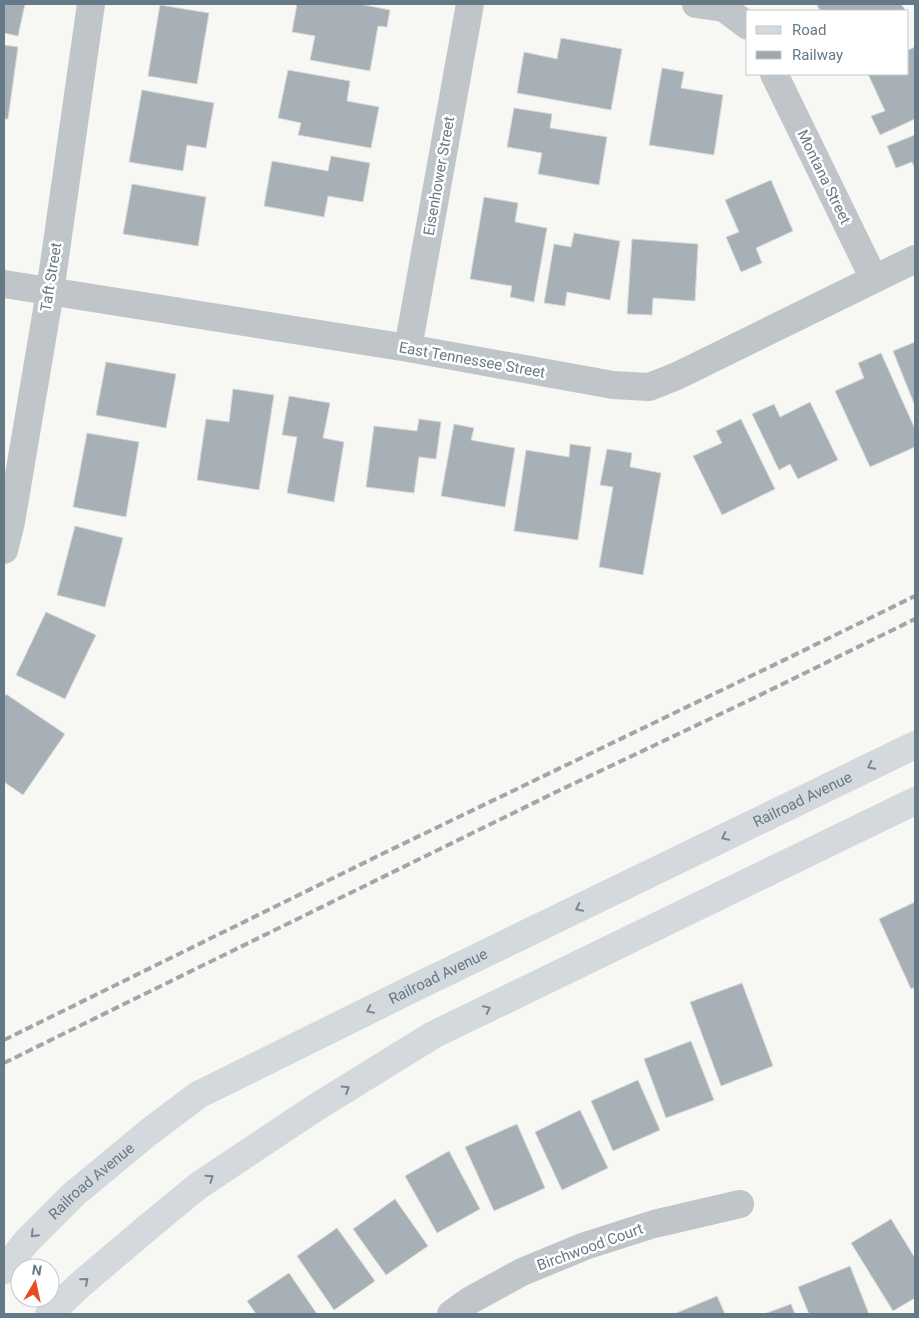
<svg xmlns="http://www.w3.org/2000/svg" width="919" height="1318" viewBox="0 0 919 1318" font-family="Roboto,sans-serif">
  <rect width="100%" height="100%" fill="#f7f7f4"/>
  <path fill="#a7b0b6" stroke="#d9d9d7" d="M 4,4 L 25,4 L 18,36 L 4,33 Z
    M 297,4 L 359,4 L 390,10 L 387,27 L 378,26 L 370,71 L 310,60 L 315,36 L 292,32 Z
    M 820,4 L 901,4 L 906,11 L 821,11 L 817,6 Z
    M 160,5 L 209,13 L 197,84 L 148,76 Z
    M 561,38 L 622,49 L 611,110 L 517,93 L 524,52 L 557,59 Z
    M 4,45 L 18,47 L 8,119 L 4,119 Z
    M 915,47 L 915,119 L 880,135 L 871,116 L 885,111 L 868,74 L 908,74 L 908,50 Z
    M 662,68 L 684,72 L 681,88 L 723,95 L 714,155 L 649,145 Z
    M 288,70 L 350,81 L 347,101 L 379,107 L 371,148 L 298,135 L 301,123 L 278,118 Z
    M 142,90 L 214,103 L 206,148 L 187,145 L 183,171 L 129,162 Z
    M 514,108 L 552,114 L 550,128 L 607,137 L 599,185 L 538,174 L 542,153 L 507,147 Z
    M 915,135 L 915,169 L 912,162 L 896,168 L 887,146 Z
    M 331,156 L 370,163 L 363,202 L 328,196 L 324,217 L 264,206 L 272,161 L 328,171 Z
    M 771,180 L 793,231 L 756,248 L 762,263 L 741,272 L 726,237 L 739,232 L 725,200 Z
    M 132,184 L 206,197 L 198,246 L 123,234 Z
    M 484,197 L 518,203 L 515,222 L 547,228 L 534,302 L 510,297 L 512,286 L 470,279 Z
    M 574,233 L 620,241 L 610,300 L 567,292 L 565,306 L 544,303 L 554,244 L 571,247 Z
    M 632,239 L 698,244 L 695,301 L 653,298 L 652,315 L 627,314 Z
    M 915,342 L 915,406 L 893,351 Z
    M 881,353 L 915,429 L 915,447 L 870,467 L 835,391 L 864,378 L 858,363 Z
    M 106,362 L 176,374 L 166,428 L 96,415 Z
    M 233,389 L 274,395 L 259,490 L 197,480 L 206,419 L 229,422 Z
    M 289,396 L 330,403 L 323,438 L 344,442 L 334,502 L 287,493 L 297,437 L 282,435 Z
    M 810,402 L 838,460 L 798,479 L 790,464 L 779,470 L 752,414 L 774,404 L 780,417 Z
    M 419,419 L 441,422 L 436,459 L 419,457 L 414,493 L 366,487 L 374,426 L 417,431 Z
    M 741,419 L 775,489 L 722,515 L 693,456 L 722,443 L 716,431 Z
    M 454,424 L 474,428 L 471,440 L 515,448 L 505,507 L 441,496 Z
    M 87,433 L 139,442 L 126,517 L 73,507 Z
    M 570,444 L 591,447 L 578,540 L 514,531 L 526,450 L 569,457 Z
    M 607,449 L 632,453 L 630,467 L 661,473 L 643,575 L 599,567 L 613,487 L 600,485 Z
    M 75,526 L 123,538 L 105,607 L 57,595 Z
    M 46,612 L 96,635 L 65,699 L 16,675 Z
    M 6,694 L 65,734 L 23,795 L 4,782 L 4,698 Z
    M 915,902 L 915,987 L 911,989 L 879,919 Z
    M 742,983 L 773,1066 L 721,1086 L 690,1002 Z
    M 691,1041 L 714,1100 L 666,1118 L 644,1059 Z
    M 638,1080 L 660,1130 L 613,1151 L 591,1101 Z
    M 580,1110 L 608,1168 L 562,1190 L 535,1132 Z
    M 517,1124 L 545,1188 L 494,1211 L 465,1147 Z
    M 449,1151 L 480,1209 L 437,1233 L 405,1176 Z
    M 395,1199 L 428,1246 L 386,1275 L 353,1229 Z
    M 891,1219 L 915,1258 L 915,1298 L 893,1311 L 851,1243 Z
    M 337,1228 L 375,1281 L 334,1310 L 297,1256 Z
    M 850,1266 L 869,1314 L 809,1314 L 798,1287 Z
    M 289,1273 L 317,1314 L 256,1314 L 247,1301 Z
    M 717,1296 L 725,1314 L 674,1314 Z
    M 791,1304 L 795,1314 L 764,1314 Z"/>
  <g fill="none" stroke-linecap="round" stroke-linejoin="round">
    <path stroke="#c0c5c9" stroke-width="28" d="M 696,4 L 724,8 L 748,26
      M 774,74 L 874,279
      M 4,284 L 408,348 L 613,385 L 649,387 L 677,376 L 915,259
      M 408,348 L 470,4
      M 4,550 L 11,522 L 50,292 L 91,4
      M 451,1314 L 469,1301 L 522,1272 L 585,1246 L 654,1224 L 740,1204"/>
    <g stroke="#d4d9dd" stroke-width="28">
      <path id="s1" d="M 4,1270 L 26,1242 L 74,1194 L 149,1132 L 198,1095 L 414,988 L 915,745"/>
      <path d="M 49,1314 L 81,1284 L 147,1228 L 198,1186 L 315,1108 L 433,1035 L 915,801"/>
    </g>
    <path stroke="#9fa7ad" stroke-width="4" stroke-dasharray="8 4" stroke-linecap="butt" d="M 4,1040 L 384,853 L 780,662 L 915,596
      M 4,1063 L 556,792 L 754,698 L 915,619"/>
  </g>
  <defs><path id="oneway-chevron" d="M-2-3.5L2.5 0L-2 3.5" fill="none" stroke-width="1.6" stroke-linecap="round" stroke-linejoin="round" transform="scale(1.25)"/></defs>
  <g stroke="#768793">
    <use href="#oneway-chevron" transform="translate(871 766) rotate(154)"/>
    <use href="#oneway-chevron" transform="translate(725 837) rotate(154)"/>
    <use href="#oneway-chevron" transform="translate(579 908) rotate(154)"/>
    <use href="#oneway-chevron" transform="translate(487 1009) rotate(-26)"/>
    <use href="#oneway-chevron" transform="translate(370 1010) rotate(154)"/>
    <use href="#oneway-chevron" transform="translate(346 1089) rotate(-32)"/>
    <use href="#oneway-chevron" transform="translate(210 1178) rotate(-34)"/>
    <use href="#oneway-chevron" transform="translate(34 1234) rotate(135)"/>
    <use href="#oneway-chevron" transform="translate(85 1281) rotate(-41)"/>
  </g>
  <g text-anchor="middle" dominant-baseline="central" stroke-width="5" stroke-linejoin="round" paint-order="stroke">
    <g font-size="15" fill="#667986" stroke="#fff">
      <text transform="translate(439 176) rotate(-80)">Eisenhower Street</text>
      <text transform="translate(824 177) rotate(64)">Montana Street</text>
      <text transform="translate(51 277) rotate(-81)">Taft Street</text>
      <text transform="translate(472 360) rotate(10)">East Tennessee Street</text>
      <text stroke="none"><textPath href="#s1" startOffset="935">Railroad Avenue</textPath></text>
      <text stroke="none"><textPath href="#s1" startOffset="530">Railroad Avenue</textPath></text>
      <text stroke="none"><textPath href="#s1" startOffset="125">Railroad Avenue</textPath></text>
      <text transform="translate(590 1247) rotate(-20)">Birchwood Court</text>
    </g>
  </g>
  <rect width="919" height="1318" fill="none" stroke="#667986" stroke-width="10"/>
  <rect x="746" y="10" width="162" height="65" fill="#ffffff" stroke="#c2c9cf"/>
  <rect x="756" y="26" width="25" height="8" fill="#d4d9dd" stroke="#c2c9cf"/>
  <text x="792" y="35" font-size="15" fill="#667986">Road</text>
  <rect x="756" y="51" width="25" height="8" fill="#9fa7ad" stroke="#c2c9cf"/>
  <text x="792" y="60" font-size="15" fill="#667986">Railway</text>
  <g transform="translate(35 1283) rotate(9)"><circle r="24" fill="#ffffff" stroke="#c2c9cf"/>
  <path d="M0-4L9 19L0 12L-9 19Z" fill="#e64c26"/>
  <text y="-8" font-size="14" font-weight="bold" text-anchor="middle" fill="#667986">N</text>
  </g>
</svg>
